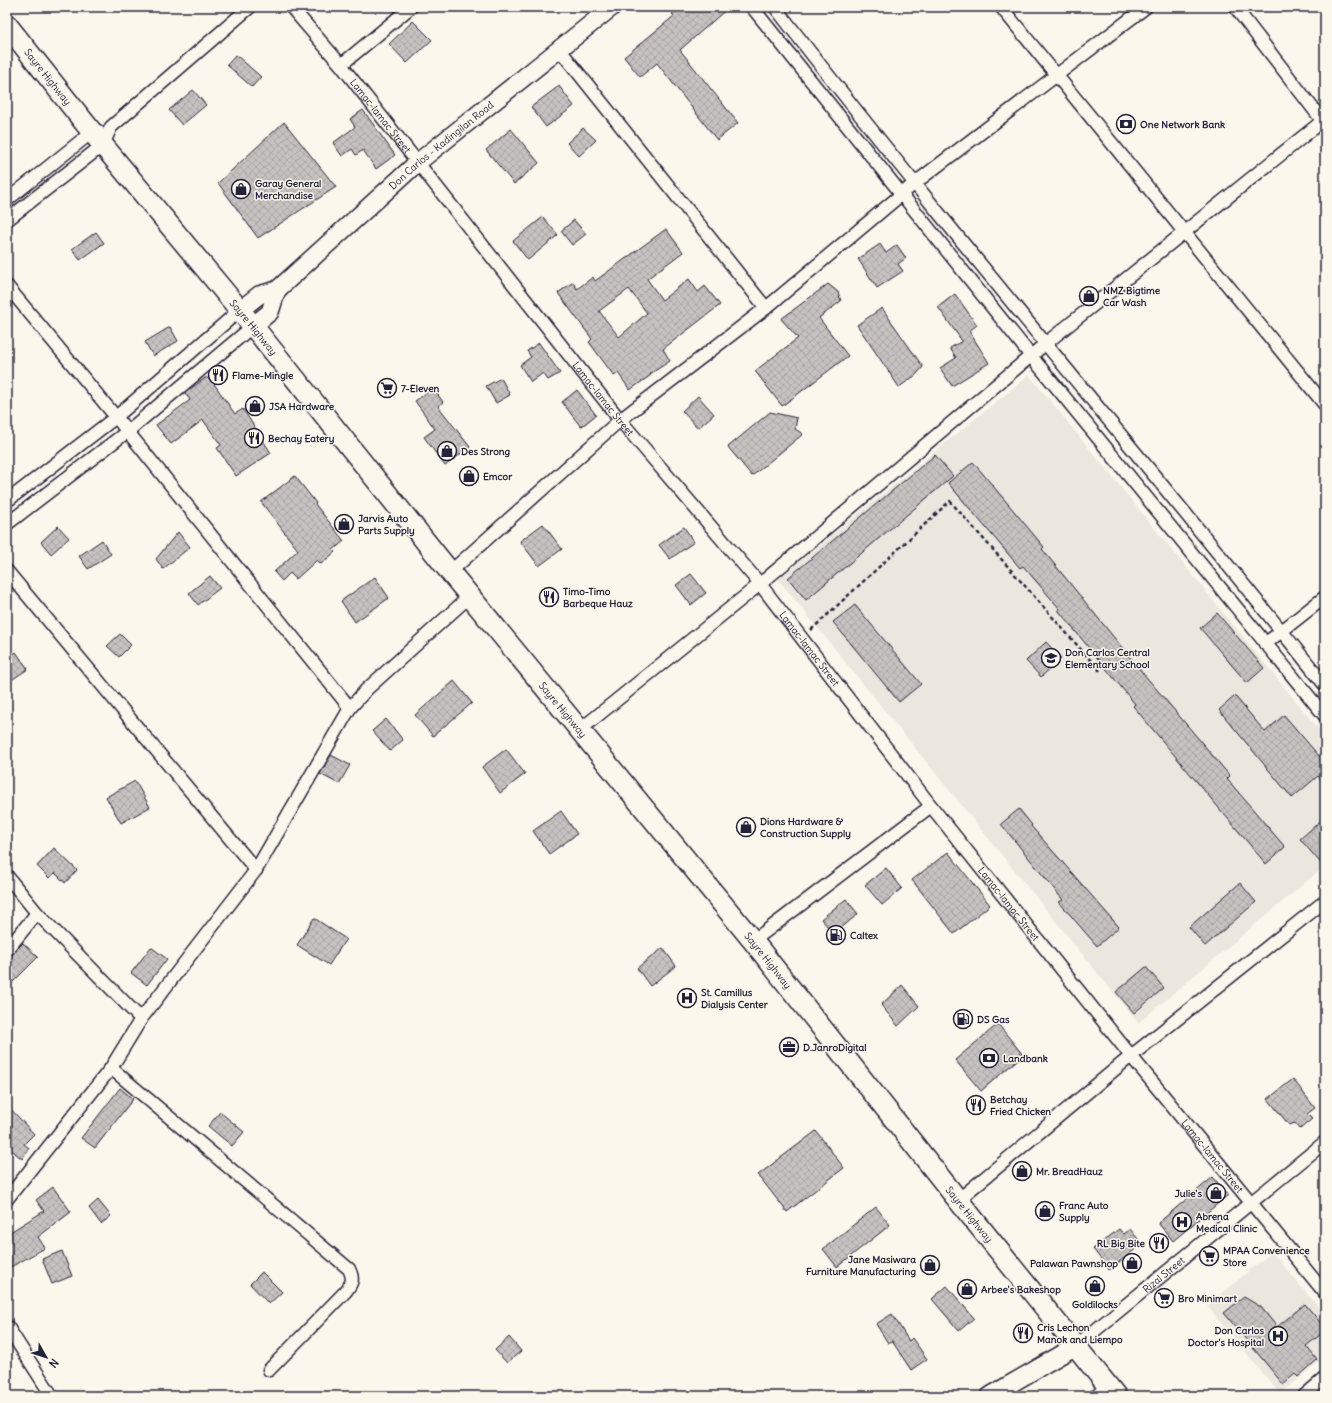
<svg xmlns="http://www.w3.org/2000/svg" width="1332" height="1403" viewBox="0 0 1332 1403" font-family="Delius,sans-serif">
  <defs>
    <pattern id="building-cross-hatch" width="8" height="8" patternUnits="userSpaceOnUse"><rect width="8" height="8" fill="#c6c2c0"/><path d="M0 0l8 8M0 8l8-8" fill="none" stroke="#aaa6a6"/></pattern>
  </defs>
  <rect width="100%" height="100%" fill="#fbf7ec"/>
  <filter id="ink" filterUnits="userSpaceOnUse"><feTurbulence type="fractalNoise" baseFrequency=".025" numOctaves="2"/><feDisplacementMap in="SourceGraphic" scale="8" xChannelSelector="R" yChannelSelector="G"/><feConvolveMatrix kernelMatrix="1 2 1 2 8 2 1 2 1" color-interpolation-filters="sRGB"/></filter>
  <g filter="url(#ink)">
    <path fill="#ebe7df" d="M 1029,375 L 1325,737 L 1325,866 L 1138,1023 L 778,579 Z
      M 1272,1252 L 1325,1315 L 1325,1357 L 1280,1394 L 1207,1306 Z"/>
    <path fill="url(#building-cross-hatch)" stroke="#22223b" fill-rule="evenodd" d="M 680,7 L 729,7 L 680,50 L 738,123 L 717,140 L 657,63 L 640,77 L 624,57 L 674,16 L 672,14 Z
      M 413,21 L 432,40 L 407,63 L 389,44 Z
      M 236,55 L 261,77 L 252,87 L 227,65 Z
      M 559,86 L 574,106 L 546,127 L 531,107 Z
      M 193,90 L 206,105 L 182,125 L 169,110 Z
      M 363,110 L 395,155 L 376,169 L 363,150 L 356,155 L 352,149 L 342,156 L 333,143 L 355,127 L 350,119 Z
      M 284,122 L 336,187 L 258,238 L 218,183 Z
      M 583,128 L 596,140 L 579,156 L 567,143 Z
      M 511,129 L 539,163 L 514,184 L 486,150 Z
      M 543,217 L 558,235 L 528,260 L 513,241 Z
      M 574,220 L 586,234 L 572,245 L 561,231 Z
      M 666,229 L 683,252 L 647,279 L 662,300 L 689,279 L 698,292 L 705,286 L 720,305 L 663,349 L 670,361 L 650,374 L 651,375 L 630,390 L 618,373 L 614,376 L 589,342 L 592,339 L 558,293 L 573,282 L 577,289 L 593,277 L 595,281 ZM 629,289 L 647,313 L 619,337 L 599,311 Z
      M 96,232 L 104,243 L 80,260 L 72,249 Z
      M 880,244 L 886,253 L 897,245 L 906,258 L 898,264 L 903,271 L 877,288 L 858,259 Z
      M 828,284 L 838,292 L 841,301 L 819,318 L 848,356 L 782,406 L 755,371 L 798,338 L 781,319 Z
      M 955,294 L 977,325 L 969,331 L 989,363 L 952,386 L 940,368 L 956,358 L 950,348 L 962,341 L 938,307 Z
      M 882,308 L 923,367 L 916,375 L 899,387 L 857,325 Z
      M 170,327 L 178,341 L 153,356 L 145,342 Z
      M 539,343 L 560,373 L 548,380 L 543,373 L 531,382 L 520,365 L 531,357 L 527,351 Z
      M 205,378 L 210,378 L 235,414 L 243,409 L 271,453 L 236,476 L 217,448 L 221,445 L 203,420 L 171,444 L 156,425 L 190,400 L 185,393 Z
      M 501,378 L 510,395 L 496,403 L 486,386 Z
      M 433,388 L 443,402 L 438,406 L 470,447 L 445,466 L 424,437 L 435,429 L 415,401 Z
      M 577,390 L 596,415 L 581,427 L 562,402 Z
      M 698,396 L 714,414 L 698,428 L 682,411 Z
      M 770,412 L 797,418 L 795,429 L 803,434 L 752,476 L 728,447 Z
      M 935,455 L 953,476 L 806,600 L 788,578 Z
      M 973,462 L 1044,547 L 1042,549 L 1142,672 L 1230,776 L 1227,779 L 1285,847 L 1266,864 L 1133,706 L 1135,704 L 1058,610 L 1060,609 L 1023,566 L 1020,568 L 948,483 Z
      M 295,476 L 316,503 L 315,504 L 344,541 L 333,550 L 335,552 L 321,564 L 317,560 L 296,579 L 290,573 L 282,581 L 274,572 L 298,550 L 261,502 Z
      M 543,524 L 562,549 L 539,566 L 520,541 Z
      M 58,526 L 69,538 L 51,554 L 41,542 Z
      M 684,527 L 694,542 L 670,559 L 659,545 Z
      M 178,532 L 190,547 L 163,569 L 156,559 Z
      M 102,540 L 111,554 L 88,569 L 79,556 Z
      M 691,574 L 706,593 L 691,605 L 676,585 Z
      M 210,576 L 220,588 L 198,605 L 189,593 Z
      M 375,577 L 389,598 L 355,622 L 341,601 Z
      M 855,605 L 921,684 L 899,702 L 833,622 Z
      M 1217,613 L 1264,668 L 1247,683 L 1200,628 Z
      M 120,634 L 131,645 L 119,657 L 107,646 Z
      M 1046,642 L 1061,658 L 1041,677 L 1026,661 Z
      M 16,652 L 28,669 L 7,683 L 7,658 Z
      M 454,681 L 472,703 L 433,736 L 415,715 Z
      M 1235,696 L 1265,732 L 1284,715 L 1325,763 L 1325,784 L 1318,776 L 1292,798 L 1219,710 Z
      M 386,719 L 403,740 L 390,751 L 372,731 Z
      M 506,749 L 525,774 L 500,793 L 482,767 Z
      M 331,755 L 350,765 L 339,784 L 320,774 Z
      M 135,781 L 150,807 L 121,823 L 106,797 Z
      M 1019,809 L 1032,825 L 1031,826 L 1119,927 L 1097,946 L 1059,902 L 1063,900 L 1001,824 Z
      M 561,811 L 577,834 L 549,854 L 533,831 Z
      M 1325,817 L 1325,868 L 1300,839 Z
      M 54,848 L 77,870 L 65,883 L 55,873 L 49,878 L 37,866 Z
      M 948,852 L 990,905 L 954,934 L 912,880 Z
      M 886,868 L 902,888 L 882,905 L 865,885 Z
      M 1240,883 L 1256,902 L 1205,946 L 1189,927 Z
      M 846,899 L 858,914 L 834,934 L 821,919 Z
      M 314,918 L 346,939 L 329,965 L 297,945 Z
      M 23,943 L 38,957 L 7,988 L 7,959 Z
      M 151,947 L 167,959 L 147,985 L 131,973 Z
      M 663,948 L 676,966 L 650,986 L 637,968 Z
      M 1146,967 L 1164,988 L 1134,1013 L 1116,992 Z
      M 902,985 L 919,1006 L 898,1026 L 881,1005 Z
      M 998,1024 L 1023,1055 L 981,1091 L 955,1060 Z
      M 1293,1079 L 1315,1108 L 1307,1114 L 1312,1119 L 1300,1129 L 1295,1123 L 1289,1125 L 1268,1099 Z
      M 120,1088 L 133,1099 L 95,1148 L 81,1138 Z
      M 7,1105 L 34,1134 L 24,1144 L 29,1148 L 22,1159 L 8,1147 L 12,1143 L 7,1138 Z
      M 220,1112 L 244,1132 L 232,1146 L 208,1126 Z
      M 816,1131 L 844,1168 L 787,1212 L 758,1175 Z
      M 1213,1177 L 1228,1195 L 1173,1241 L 1158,1223 Z
      M 53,1187 L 71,1212 L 38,1237 L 45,1248 L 7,1269 L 7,1234 L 44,1211 L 36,1200 Z
      M 98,1200 L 111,1216 L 101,1224 L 89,1208 Z
      M 876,1207 L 890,1225 L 837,1267 L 823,1249 Z
      M 1119,1229 L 1124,1234 L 1130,1229 L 1142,1244 L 1109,1270 L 1093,1249 Z
      M 62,1251 L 72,1276 L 52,1284 L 42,1259 Z
      M 262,1272 L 282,1292 L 269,1304 L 250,1284 Z
      M 947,1286 L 974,1318 L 959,1331 L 932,1299 Z
      M 1244,1297 L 1261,1307 L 1277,1327 L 1305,1304 L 1325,1328 L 1325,1331 L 1306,1346 L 1317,1360 L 1298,1377 L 1295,1374 L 1283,1384 L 1224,1313 Z
      M 892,1314 L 909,1341 L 912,1338 L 927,1359 L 911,1370 L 892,1341 L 888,1343 L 876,1324 Z
      M 509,1337 L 521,1351 L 507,1363 L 495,1350 Z"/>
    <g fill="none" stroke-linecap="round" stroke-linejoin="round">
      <defs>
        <path id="service" d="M 1091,1396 L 1104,1386"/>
        <g id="minor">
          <path id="s1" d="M 291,7 L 341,65 L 620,420 L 760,584 L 931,806 L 1131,1056 L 1325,1293"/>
          <path d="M 752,7 L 1031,356 L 1325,716"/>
          <path d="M 775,7 C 953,237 1143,458 1325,685"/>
          <path d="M 1001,7 L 1325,405"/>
          <path d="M 1235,7 L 1325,124"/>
          <path d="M 560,50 L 766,308"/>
          <path d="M 341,65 L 411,7"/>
          <path d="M 7,200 L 92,132 L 98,131"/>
          <path d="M 7,220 L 103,145 L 111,127 L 250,7"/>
          <path d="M 7,286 L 116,417 L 350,708"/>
          <path d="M 7,501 L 116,417 L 240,310"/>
          <path d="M 7,524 L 128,431 L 253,326"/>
          <path d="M 7,571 L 256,870"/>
          <path d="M 450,572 L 620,420 L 766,308 L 915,183 L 1146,7"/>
          <path d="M 1265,644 L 1325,597"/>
          <path d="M 581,729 L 760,584 L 1045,344 L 1325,119"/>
          <path d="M 7,876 L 37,913 L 141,1019"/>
          <path d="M 753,941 L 931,806"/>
          <path d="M 7,950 L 37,913"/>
          <path d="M 111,1068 L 349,1269 C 354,1279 352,1283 346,1291 L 269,1370"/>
          <path d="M 7,1199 L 111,1068 L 141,1019 L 256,870 L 350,708 L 367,689 L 470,596"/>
          <path d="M 958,1200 L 1131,1056 L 1325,901"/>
          <path d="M 7,1326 L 52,1396"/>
          <path id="s2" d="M 1076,1346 L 1325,1142"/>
          <path d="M 1304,1396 L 1325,1378"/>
        </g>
        <g id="secondary">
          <path id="s3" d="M 277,290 L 417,163 L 612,7"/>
          <path d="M 240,310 L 259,295 L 277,290"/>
          <path d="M 253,326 L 270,312 L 277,290"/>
          <path d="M 990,1396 L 1076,1346"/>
        </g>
        <g id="trunk">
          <path id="s4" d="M 7,25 L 92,132 L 253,326 L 450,572 L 753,941 L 958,1200 L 1116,1396"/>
        </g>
      </defs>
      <use href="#service" stroke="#22223b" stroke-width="9"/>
      <use href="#minor" stroke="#22223b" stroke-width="15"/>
      <use href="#secondary" stroke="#22223b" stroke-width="20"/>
      <use href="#trunk" stroke="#22223b" stroke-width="23"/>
      <path stroke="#22223b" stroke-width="2.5" stroke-dasharray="4 3" stroke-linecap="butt" d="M 811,630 L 950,501 L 1100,671"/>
      <use href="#service" stroke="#fbf7ec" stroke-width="6"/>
      <use href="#minor" stroke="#fbf7ec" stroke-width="12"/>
      <use href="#secondary" stroke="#fbf7ec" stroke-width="17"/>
      <use href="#trunk" stroke="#fbf7ec" stroke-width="20"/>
    </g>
  </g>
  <defs>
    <symbol id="bank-ring" viewBox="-11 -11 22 22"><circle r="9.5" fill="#fbf7ec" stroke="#22223b" stroke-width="1.5"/><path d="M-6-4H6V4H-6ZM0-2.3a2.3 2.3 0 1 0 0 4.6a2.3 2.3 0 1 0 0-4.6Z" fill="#22223b"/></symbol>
    <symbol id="shop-ring" viewBox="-11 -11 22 22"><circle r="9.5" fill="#fbf7ec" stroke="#22223b" stroke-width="1.5"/><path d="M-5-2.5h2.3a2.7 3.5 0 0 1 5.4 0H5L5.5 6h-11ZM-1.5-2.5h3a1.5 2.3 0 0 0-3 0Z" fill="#22223b"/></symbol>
    <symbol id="restaurant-ring" viewBox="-11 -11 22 22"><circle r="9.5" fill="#fbf7ec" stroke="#22223b" stroke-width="1.5"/><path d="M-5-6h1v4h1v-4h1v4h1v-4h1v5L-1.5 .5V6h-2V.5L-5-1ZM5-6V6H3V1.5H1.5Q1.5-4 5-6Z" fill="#22223b"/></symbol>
    <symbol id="supermarket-ring" viewBox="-11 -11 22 22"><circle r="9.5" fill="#fbf7ec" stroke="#22223b" stroke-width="1.5"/><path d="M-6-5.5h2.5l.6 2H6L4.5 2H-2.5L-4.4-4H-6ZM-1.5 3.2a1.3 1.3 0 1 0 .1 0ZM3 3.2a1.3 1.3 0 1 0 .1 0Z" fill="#22223b"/></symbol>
    <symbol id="school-ring" viewBox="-11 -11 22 22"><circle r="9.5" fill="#fbf7ec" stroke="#22223b" stroke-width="1.5"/><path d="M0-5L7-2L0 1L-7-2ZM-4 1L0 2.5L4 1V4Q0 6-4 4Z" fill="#22223b"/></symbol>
    <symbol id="fuel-ring" viewBox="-11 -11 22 22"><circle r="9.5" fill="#fbf7ec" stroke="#22223b" stroke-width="1.5"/><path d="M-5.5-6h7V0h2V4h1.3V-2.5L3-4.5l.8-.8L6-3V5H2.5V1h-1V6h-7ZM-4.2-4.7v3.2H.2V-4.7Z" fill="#22223b"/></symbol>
    <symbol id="hospital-ring" viewBox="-11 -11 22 22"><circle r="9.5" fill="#fbf7ec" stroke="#22223b" stroke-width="1.5"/><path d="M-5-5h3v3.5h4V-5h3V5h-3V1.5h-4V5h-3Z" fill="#22223b"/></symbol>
    <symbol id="office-ring" viewBox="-11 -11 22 22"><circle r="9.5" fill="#fbf7ec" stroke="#22223b" stroke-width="1.5"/><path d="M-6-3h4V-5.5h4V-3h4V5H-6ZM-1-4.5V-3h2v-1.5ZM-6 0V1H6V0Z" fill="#22223b"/></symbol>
  </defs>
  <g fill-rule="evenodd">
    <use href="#bank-ring" x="1115" y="113" width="22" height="22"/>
    <use href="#shop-ring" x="230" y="178" width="22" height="22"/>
    <use href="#shop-ring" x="1078" y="285" width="22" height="22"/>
    <use href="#restaurant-ring" x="207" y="364" width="22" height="22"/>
    <use href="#supermarket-ring" x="376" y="377" width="22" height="22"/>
    <use href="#shop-ring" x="244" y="395" width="22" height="22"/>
    <use href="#restaurant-ring" x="243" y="427" width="22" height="22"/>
    <use href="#shop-ring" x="436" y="440" width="22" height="22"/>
    <use href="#shop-ring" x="458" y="465" width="22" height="22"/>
    <use href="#shop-ring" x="333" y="513" width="22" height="22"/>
    <use href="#restaurant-ring" x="538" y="586" width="22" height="22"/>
    <use href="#school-ring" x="1040" y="647" width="22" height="22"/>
    <use href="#shop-ring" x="735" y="816" width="22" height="22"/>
    <use href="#fuel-ring" x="825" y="924" width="22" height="22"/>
    <use href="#hospital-ring" x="676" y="987" width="22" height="22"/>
    <use href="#fuel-ring" x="952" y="1008" width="22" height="22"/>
    <use href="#office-ring" x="778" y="1036" width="22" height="22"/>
    <use href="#bank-ring" x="978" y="1047" width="22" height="22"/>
    <use href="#restaurant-ring" x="965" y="1094" width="22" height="22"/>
    <use href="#shop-ring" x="1011" y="1160" width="22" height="22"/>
    <use href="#shop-ring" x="1205" y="1182" width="22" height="22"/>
    <use href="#shop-ring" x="1034" y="1200" width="22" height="22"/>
    <use href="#hospital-ring" x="1171" y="1211" width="22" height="22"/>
    <use href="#restaurant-ring" x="1148" y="1232" width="22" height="22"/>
    <use href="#supermarket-ring" x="1198" y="1245" width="22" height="22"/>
    <use href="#shop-ring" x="1121" y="1252" width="22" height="22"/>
    <use href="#shop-ring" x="919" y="1254" width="22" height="22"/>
    <use href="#shop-ring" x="1084" y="1275" width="22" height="22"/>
    <use href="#shop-ring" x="956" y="1278" width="22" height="22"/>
    <use href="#supermarket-ring" x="1153" y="1287" width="22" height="22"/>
    <use href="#restaurant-ring" x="1012" y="1322" width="22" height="22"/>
    <use href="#hospital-ring" x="1267" y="1325" width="22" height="22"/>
  </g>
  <g text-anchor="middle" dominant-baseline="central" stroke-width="3" stroke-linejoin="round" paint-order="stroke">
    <g font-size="10" fill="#22223b" stroke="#fbf7ec">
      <text stroke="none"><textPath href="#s4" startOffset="66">Sayre Highway</textPath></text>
      <text stroke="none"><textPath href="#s1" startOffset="141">Lamac-lamac Street</textPath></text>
      <text stroke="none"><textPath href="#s3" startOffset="219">Don Carlos - Kadingilan Road</textPath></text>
      <text stroke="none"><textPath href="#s4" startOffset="390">Sayre Highway</textPath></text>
      <text stroke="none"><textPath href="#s1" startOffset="501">Lamac-lamac Street</textPath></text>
      <text stroke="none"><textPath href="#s1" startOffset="825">Lamac-lamac Street</textPath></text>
      <text stroke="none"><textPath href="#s4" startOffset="882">Sayre Highway</textPath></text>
      <text stroke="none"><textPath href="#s1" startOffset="1149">Lamac-lamac Street</textPath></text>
      <text stroke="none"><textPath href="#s4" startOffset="1206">Sayre Highway</textPath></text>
      <text stroke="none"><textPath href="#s1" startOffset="1473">Lamac-lamac Street</textPath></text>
      <text stroke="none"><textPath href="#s4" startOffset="1530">Sayre Highway</textPath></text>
      <text stroke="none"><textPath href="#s2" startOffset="113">Rizal Street</textPath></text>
    </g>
    <g font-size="10" font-weight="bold" fill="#22223b" stroke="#fbf7ec" text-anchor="start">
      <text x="1140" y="124">One Network Bank</text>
      <text x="255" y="183">Garay General<tspan x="255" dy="12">Merchandise</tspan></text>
      <text x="1103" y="290">NMZ Bigtime<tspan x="1103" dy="12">Car Wash</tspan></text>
      <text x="232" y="375">Flame-Mingle</text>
      <text x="401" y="388">7-Eleven</text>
      <text x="269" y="406">JSA Hardware</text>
      <text x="268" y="438">Bechay Eatery</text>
      <text x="461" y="451">Des Strong</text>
      <text x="483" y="476">Emcor</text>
      <text x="358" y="518">Jarvis Auto<tspan x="358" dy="12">Parts Supply</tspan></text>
      <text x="563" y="591">Timo-Timo<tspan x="563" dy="12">Barbeque Hauz</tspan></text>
      <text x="1065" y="652">Don Carlos Central<tspan x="1065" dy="12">Elementary School</tspan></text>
      <text x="760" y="821">Dions Hardware &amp;<tspan x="760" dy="12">Construction Supply</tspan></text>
      <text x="850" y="935">Caltex</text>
      <text x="701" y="992">St. Camillus<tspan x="701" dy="12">Dialysis Center</tspan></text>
      <text x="977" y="1019">DS Gas</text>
      <text x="803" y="1047">D.JanroDigital</text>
      <text x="1003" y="1058">Landbank</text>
      <text x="990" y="1099">Betchay<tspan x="990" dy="12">Fried Chicken</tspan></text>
      <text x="1036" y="1171">Mr. BreadHauz</text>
      <text x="1202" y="1193" text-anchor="end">Julie's</text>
      <text x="1059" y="1205">Franc Auto<tspan x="1059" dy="12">Supply</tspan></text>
      <text x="1196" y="1216">Abrena<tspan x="1196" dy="12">Medical Clinic</tspan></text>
      <text x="1145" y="1243" text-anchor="end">RL Big Bite</text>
      <text x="1223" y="1250">MPAA Convenience<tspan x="1223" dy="12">Store</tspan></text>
      <text x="916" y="1259" text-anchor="end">Jane Masiwara<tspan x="916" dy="12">Furniture Manufacturing</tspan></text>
      <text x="1118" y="1263" text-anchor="end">Palawan Pawnshop</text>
      <text x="981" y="1289">Arbee's Bakeshop</text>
      <text x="1178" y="1298">Bro Minimart</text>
      <text x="1095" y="1304" text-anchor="middle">Goldilocks</text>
      <text x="1037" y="1327">Cris Lechon<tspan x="1037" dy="12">Manok and Liempo</tspan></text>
      <text x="1264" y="1330" text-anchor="end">Don Carlos<tspan x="1264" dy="12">Doctor's Hospital</tspan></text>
    </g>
  </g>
  <rect width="1332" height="1403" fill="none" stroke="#fbf7ec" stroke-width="24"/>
  <rect x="12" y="12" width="1308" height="1379" fill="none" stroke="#22223b" stroke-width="1.5" filter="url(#ink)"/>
  <g transform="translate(46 1357) rotate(129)" stroke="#fbf7ec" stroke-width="3" paint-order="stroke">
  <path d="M0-3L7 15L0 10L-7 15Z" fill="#22223b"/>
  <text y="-6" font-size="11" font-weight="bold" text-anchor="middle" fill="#22223b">N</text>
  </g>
</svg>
